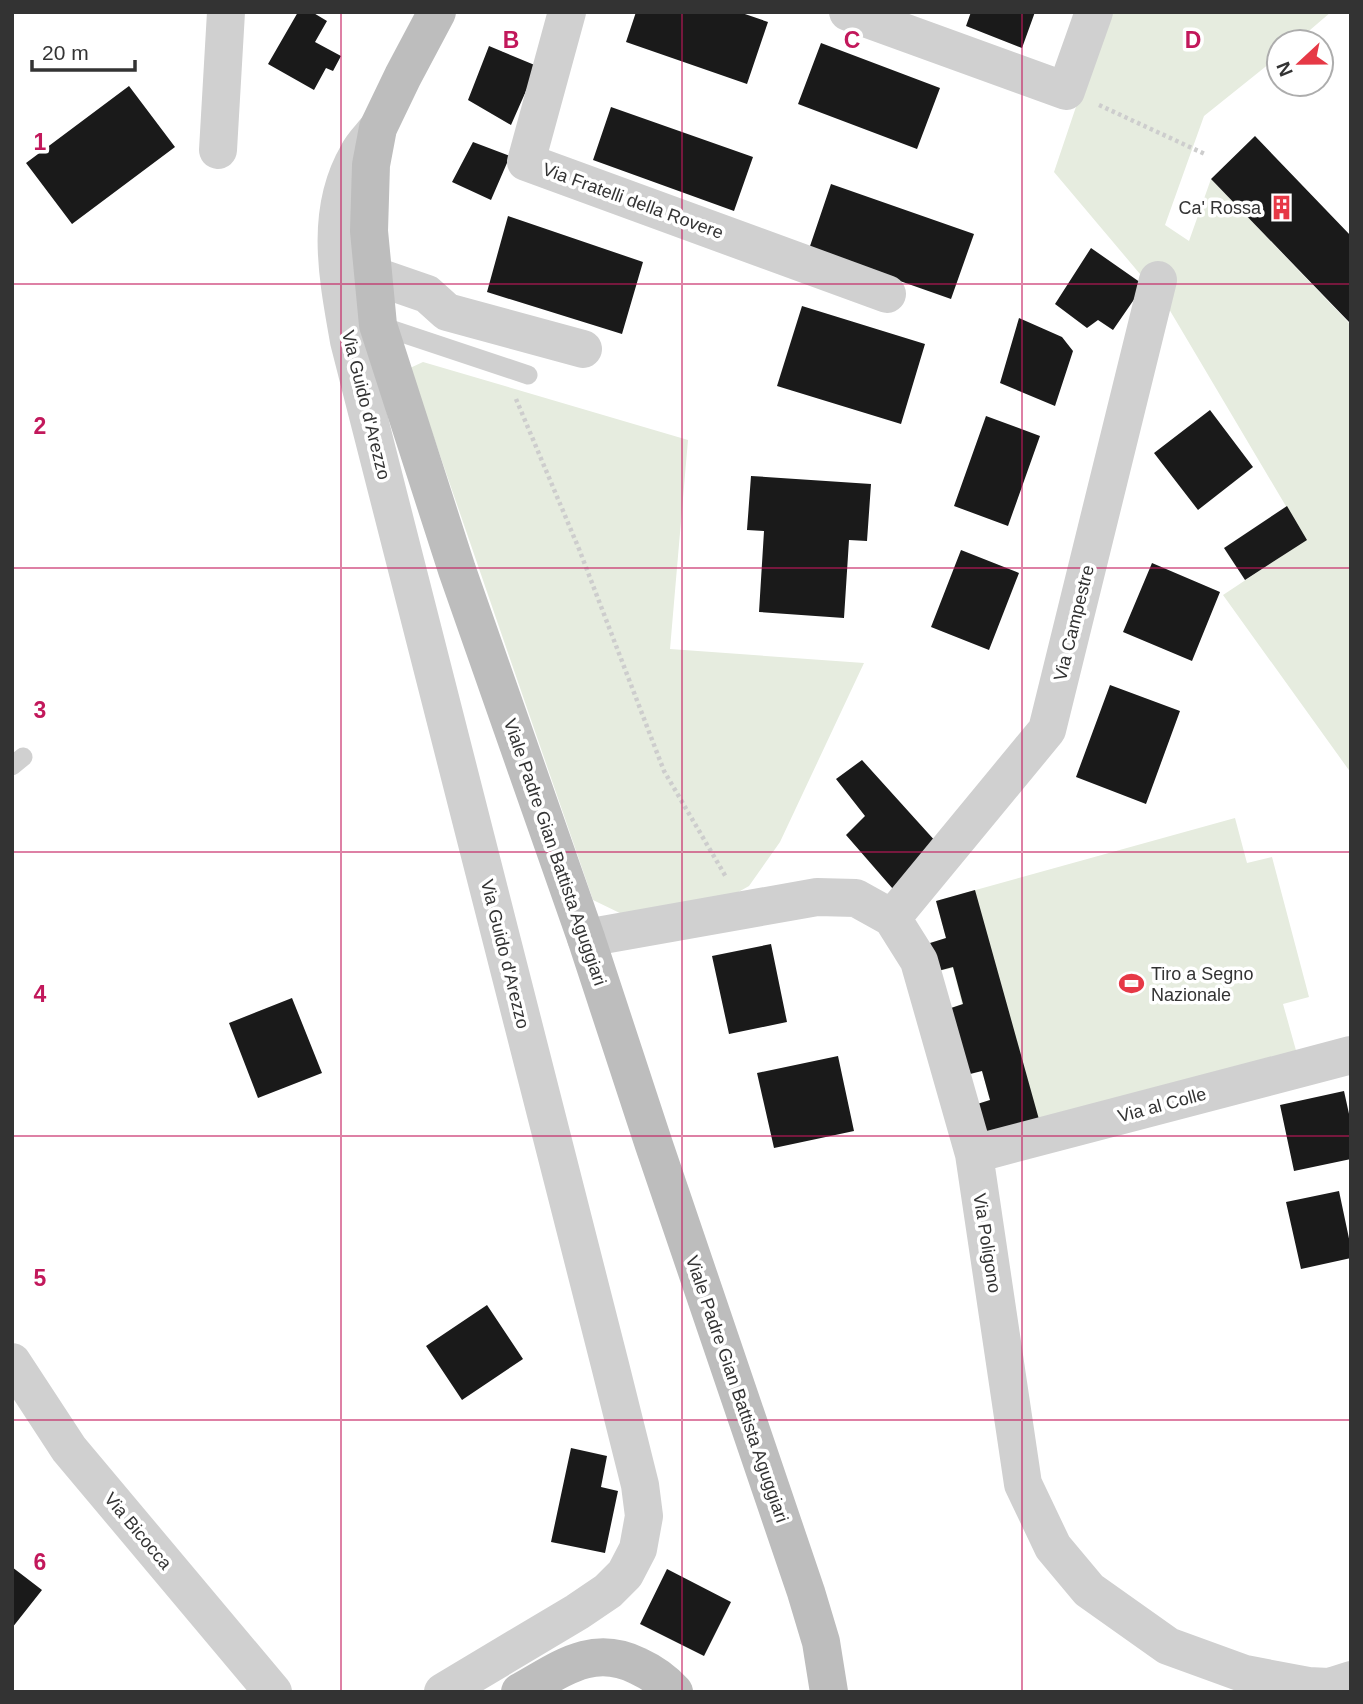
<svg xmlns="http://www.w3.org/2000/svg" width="1363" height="1704" viewBox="0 0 1363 1704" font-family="Arial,sans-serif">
  <rect width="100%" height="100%" fill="#fff"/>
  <path fill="#e6ecdf" d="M 1108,12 L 1331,12 L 1296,42 L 1279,42 L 1279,56 L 1204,116 L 1165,225 L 1189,241 L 1211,179 L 1351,325 L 1351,773 L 1223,595 L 1306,540 L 1169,309 L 1174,286 L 1140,274 L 1054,172 Z
    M 423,362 L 688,440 L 670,649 L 864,663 L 780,842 L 749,886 L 726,899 L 626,916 L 593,900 L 410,368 Z
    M 1235,818 L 1247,863 L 1272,857 L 1309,997 L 1283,1004 L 1297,1054 L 983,1139 L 974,1105 L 990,1100 L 982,1071 L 948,1009 L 962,1004 L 953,968 L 938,971 L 930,943 L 946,938 L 936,901 Z"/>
  <path fill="#1a1a1a" d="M 298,12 L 312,12 L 327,21 L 315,42 L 341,56 L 333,71 L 326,68 L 314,90 L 268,64 Z
    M 636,12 L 739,12 L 768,22 L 747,84 L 626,42 Z
    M 971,12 L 1035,12 L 1022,48 L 966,26 Z
    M 821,43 L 940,88 L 917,149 L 798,104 Z
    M 489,46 L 537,66 L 511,125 L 468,100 Z
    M 129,86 L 175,147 L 72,224 L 26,163 Z
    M 611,107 L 753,157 L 734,211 L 593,160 Z
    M 1255,136 L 1351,236 L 1351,324 L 1211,179 Z
    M 473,142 L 510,156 L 491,200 L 452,182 Z
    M 831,184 L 974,234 L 951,299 L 809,249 Z
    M 508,216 L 643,262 L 622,334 L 487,292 Z
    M 1091,248 L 1144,285 L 1113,330 L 1098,320 L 1087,328 L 1055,304 Z
    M 802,306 L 925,344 L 901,424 L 777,386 Z
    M 1019,318 L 1062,337 L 1073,351 L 1055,406 L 1000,383 Z
    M 1210,410 L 1253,467 L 1198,510 L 1154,453 Z
    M 986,416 L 1040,436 L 1008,526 L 954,506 Z
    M 751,476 L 871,484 L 867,541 L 849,540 L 844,618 L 759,612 L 764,531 L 747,530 Z
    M 1287,506 L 1307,540 L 1245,580 L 1224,548 Z
    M 961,550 L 1019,573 L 989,650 L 931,627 Z
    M 1152,563 L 1220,592 L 1192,661 L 1123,632 Z
    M 1110,685 L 1180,711 L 1146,804 L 1076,777 Z
    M 862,760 L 937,843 L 893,889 L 846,835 L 865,816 L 836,779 Z
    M 975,890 L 1040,1123 L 983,1139 L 974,1105 L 990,1100 L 982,1071 L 966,1075 L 948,1009 L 963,1004 L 953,967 L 938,971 L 930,943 L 946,938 L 936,901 Z
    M 771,944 L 787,1022 L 729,1034 L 712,956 Z
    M 292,998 L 322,1073 L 258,1098 L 229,1023 Z
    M 838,1056 L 854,1131 L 774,1148 L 757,1073 Z
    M 1344,1091 L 1351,1123 L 1351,1159 L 1294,1171 L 1280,1105 Z
    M 1339,1191 L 1351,1248 L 1351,1258 L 1301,1269 L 1286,1202 Z
    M 487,1305 L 523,1359 L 462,1400 L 426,1346 Z
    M 571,1448 L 607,1456 L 601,1487 L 618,1491 L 605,1553 L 551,1542 Z
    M 12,1567 L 42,1590 L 12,1628 Z
    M 667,1569 L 731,1602 L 704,1656 L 640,1624 Z"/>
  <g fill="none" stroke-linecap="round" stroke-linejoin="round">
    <path stroke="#cdcdcd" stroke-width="4.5" stroke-dasharray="3.5 3.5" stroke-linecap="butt" d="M 1099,105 L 1207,155
      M 516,399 L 579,549 L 664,771 L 726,877"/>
    <path stroke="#d0d0d0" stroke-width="19" d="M 378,325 L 528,375
      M 12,766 L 23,757"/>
    <path stroke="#d0d0d0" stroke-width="38" d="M 567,12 L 526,162 L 887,294
      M 848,12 L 1066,91 L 1094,12
      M 378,128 C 372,136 363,144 358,154 C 324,212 338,278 349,341 L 610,1365 L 640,1485 L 644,1516 L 638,1549 L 625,1574 L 608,1591 L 577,1612 L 443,1692
      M 218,150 L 226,12
      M 372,275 L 427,294 L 447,312 L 583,349
      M 892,918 L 1047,730 L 1158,280
      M 586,938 L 817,897 L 856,898 L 892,918 L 919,961 L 974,1154 L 1023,1484 L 1053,1547 L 1089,1590 L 1168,1646 L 1245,1674 L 1308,1686 L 1329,1687 L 1351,1680
      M 974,1154 L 1351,1055
      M 12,1362 L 69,1449 L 273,1692"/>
    <path stroke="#bdbdbd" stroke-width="38" d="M 437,12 L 403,76 L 378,128 L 371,165 L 369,231 L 378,325 L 457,570 L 586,938 L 654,1145 L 806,1592 L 821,1642 L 829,1692
      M 520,1692 C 560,1670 592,1643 638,1666 C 651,1672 664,1681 674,1692"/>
  </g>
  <path fill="none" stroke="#c2185b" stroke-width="2" stroke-opacity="0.55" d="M 341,12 L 341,1692M 682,12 L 682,1692M 1022,12 L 1022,1692M 12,284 L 1351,284M 12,568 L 1351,568M 12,852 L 1351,852M 12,1136 L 1351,1136M 12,1420 L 1351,1420"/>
  <defs>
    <symbol id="building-bare" viewBox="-9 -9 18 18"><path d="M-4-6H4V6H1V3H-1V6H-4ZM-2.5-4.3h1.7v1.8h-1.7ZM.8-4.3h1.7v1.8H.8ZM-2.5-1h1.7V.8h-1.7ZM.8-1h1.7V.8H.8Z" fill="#e63946" stroke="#fff" stroke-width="2.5" paint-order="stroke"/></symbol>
    <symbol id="stadium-bare" viewBox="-9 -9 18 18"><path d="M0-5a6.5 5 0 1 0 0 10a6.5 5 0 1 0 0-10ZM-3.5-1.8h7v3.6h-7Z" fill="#e63946" stroke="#fff" stroke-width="2.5" paint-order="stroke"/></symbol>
  </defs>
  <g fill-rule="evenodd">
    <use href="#building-bare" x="1264" y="190" width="35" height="35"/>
    <use href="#stadium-bare" x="1114" y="966" width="35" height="35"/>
  </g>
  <g text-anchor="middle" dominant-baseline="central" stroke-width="7" stroke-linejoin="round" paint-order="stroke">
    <g font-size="18" fill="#333" stroke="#fff">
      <text transform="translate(633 201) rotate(20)">Via Fratelli della Rovere</text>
      <text transform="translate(366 405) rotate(76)">Via Guido d'Arezzo</text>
      <text transform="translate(1074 623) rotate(-76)">Via Campestre</text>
      <text transform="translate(555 852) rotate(71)">Viale Padre Gian Battista Aguggiari</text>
      <text transform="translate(505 954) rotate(76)">Via Guido d'Arezzo</text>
      <text transform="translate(1162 1105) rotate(-15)">Via al Colle</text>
      <text transform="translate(987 1243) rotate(81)">Via Poligono</text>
      <text transform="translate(737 1389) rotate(71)">Viale Padre Gian Battista Aguggiari</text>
      <text transform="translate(138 1531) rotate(50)">Via Bicocca</text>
    </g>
    <g font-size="18" fill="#333" stroke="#fff" text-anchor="end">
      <text x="1261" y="208">Ca' Rossa</text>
      <text x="1151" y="974" text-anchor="start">Tiro a Segno<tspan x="1151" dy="21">Nazionale</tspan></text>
    </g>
  </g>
  <g font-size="23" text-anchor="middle" font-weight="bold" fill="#c2185b" stroke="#fff" stroke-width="7" stroke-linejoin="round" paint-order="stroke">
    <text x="511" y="48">B</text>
    <text x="852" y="48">C</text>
    <text x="1193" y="48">D</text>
    <text x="40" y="150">1</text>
    <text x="40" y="434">2</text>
    <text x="40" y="718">3</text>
    <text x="40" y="1002">4</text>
    <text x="40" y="1286">5</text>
    <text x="40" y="1570">6</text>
  </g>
  <rect width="1363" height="1704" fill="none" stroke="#333333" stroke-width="28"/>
  <g transform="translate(1300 63) rotate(248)"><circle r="33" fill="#ffffff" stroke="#adadad" stroke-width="2"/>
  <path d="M0-5L12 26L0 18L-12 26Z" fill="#e63946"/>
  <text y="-10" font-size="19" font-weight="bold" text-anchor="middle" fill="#333333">N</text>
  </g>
  <path d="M32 60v10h103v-10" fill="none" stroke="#333333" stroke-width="3.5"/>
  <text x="42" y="60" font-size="21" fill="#333333" stroke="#ffffff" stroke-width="5" paint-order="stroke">20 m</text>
</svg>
